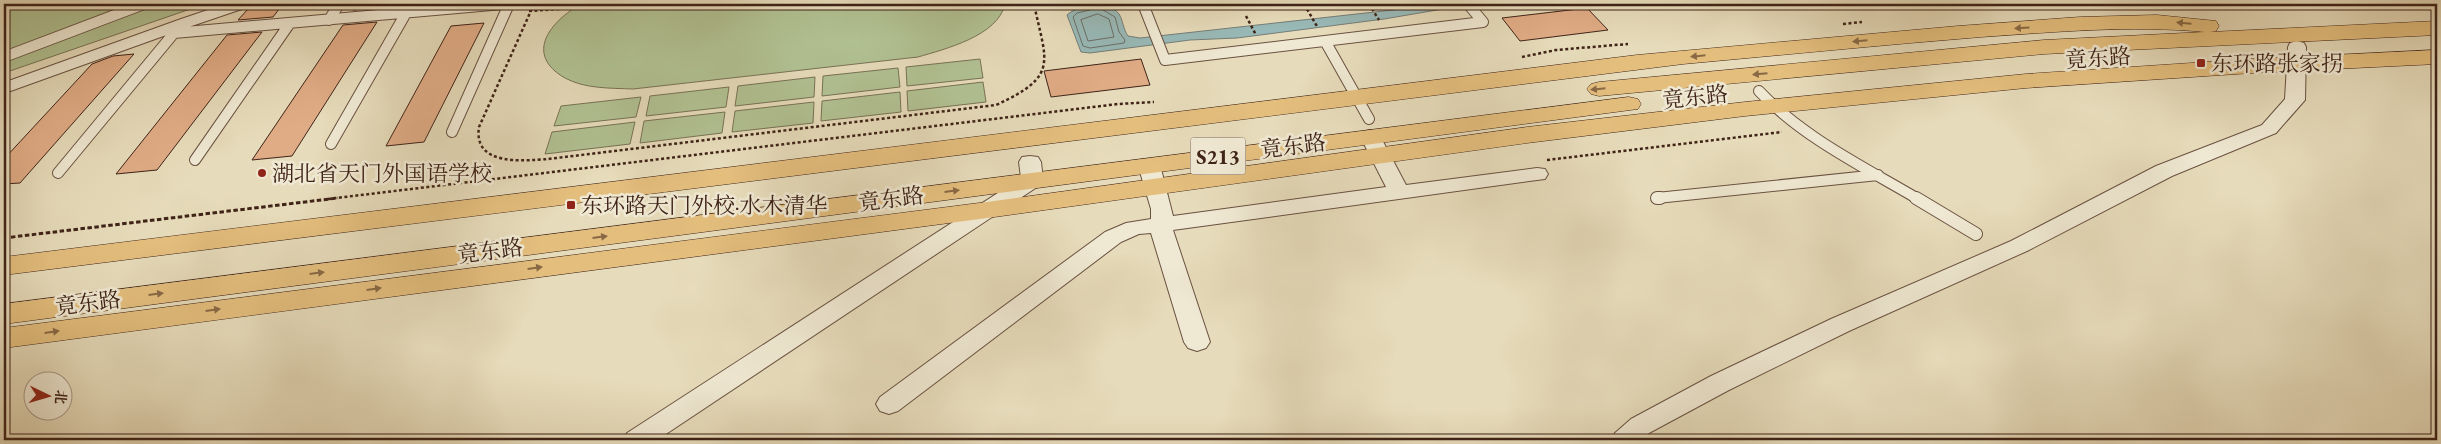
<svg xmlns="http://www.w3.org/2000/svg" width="2441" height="444" viewBox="0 0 2441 444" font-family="'EB Garamond','Noto Serif SC',serif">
  <rect width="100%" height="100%" fill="#e6dbba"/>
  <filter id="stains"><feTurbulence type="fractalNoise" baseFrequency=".004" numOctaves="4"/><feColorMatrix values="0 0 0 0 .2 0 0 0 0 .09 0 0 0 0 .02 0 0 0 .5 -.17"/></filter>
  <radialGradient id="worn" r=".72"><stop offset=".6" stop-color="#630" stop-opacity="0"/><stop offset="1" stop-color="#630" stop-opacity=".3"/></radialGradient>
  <path fill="#b1c192" stroke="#787255" d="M 4,4 L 205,4 L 4,73 Z
    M 581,4 L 1005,4 C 998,36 945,49 918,57 L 633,89 C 611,88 585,89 565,78 C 523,54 551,21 581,4 Z
    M 980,59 L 983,78 L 907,86 L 906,67 Z
    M 898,68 L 900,87 L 822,96 L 823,76 Z
    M 815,77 L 814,97 L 735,106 L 738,86 Z
    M 983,82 L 986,102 L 908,111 L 907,91 Z
    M 729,87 L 726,107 L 646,116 L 650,96 Z
    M 900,92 L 901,112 L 821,121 L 822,101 Z
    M 641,97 L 636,117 L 554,126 L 561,106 Z
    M 814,102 L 813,123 L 732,132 L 735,111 Z
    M 725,112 L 722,133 L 640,143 L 644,121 Z
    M 635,122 L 630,144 L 545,154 L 552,132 Z"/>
  <path fill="#98b9b7" stroke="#747d77" d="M 1447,4 L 1519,4 L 1455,7 L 1384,19 L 1237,38 L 1190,40 L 1090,53 L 1081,52 L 1067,15 C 1078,5 1109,0 1119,14 C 1123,20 1123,29 1128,36 L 1140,38 Z"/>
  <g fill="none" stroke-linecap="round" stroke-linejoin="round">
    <path stroke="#6c6e68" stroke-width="1" d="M 1093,4 L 1090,10 L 1077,13 L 1073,17 L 1083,46 L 1090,48 L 1124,43 L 1125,40 L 1119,32 L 1115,17 L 1103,10 L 1101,4
      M 1098,14 L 1109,19 L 1114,37 L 1088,41 L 1081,20 Z"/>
  </g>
  <path fill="#e0ac86" stroke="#3f2318" d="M 261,4 L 283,4 L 273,17 L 238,20 L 248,9 L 258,8 Z
    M 357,4 L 388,4 L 386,7 L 353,10 Z
    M 1587,8 L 1608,30 L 1520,41 L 1502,18 Z
    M 377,22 L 292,156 L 252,160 L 343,25 Z
    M 484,23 L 424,142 L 386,146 L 451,26 Z
    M 262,32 L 157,170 L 116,174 L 227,35 Z
    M 134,54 L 20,183 L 4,184 L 4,159 L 92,64 L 113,56 Z
    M 1141,59 L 1150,85 L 1051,97 L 1044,71 Z"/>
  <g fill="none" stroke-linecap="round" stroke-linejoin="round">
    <defs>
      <path id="service-far1" d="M 1143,4 L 1165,60 L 1483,22 L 1468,4
        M 329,20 L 339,4
        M 178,29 L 182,24 L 241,4
        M 1325,41 L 1369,119
        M 4,57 L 144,4
        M 4,88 L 182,24
        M 1759,91 C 1802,137 1864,167 1918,199
        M 452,132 L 509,4
        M 331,144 L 406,13
        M 195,160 L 290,23
        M 58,173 L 174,33 L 503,4
        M 1657,198 L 1878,175"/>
      <path id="service" d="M 1657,198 L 1660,198
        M 1916,198 L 1976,234"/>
      <path id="minor" d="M 2297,41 L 2304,43 L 2306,47 L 2305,100 L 2276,133 L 2172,176 L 2027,251 L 1849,331 L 1729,390 L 1649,433 L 1642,440 L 1612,440 L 1615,433 L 1631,419 L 1711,376 L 1831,319 L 2011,241 L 2156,166 L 2262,125 L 2285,99 L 2288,47 L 2290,43 Z
        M 1370,130 L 1377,132 L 1380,136 L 1406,185 L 1537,168 L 1545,169 L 1548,174 L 1545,179 L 1537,180 L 1173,230 L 1210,342 L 1206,348 L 1197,351 L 1188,348 L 1184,342 L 1151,233 L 1139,234 L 1121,242 L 898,411 L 889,414 L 880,411 L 876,404 L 880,397 L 1105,232 L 1126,223 L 1151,219 L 1151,209 L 1138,165 L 1141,160 L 1149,159 L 1157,160 L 1160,165 L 1173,216 L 1386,187 L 1360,136 L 1363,132 Z
        M 1030,156 L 1038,157 L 1041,162 L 1043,180 L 1040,185 L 657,440 L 624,440 L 627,433 L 1021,178 L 1019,162 L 1022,157 Z"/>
      <path id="primary" d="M 2157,15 L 2216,21 L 2219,26 L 2216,31 L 2210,32 L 2437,21 L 2437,35 L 2044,54 L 1599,96 L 1591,94 L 1587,89 L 1591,84 L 1599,82 L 2044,40 L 2205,32 C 2131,25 2056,32 1981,37 C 1882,45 1782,55 1683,64 L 4,275 L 4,257 L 1637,55 L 1958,26 L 2080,17 Z
        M 2437,50 L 2437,64 L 2252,73 L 2026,88 L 1745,116 L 1527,143 L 987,218 L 4,348 L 4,328 L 987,202 L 1527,127 L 1745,102 L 2026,74 L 2252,59 Z
        M 1629,97 L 1638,99 L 1641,104 L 1638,109 L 4,324 L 4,304 Z"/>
    </defs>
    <use href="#service-far1" stroke="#695140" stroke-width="12"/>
    <use href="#service" stroke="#695140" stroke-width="14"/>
    <use href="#minor" stroke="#695140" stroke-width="2"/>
    <use href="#primary" stroke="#3f2318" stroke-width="1"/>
    <path stroke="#3f2318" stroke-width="2.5" stroke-dasharray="3 2.5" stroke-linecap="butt" d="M 534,4 L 479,127 C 473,166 522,161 548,159 L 996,105 C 1060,76 1046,62 1034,4
      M 1369,4 L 1379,20
      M 1307,9 L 1318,28
      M 529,11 L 575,8
      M 1246,16 L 1256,35
      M 1843,24 L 1862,22
      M 1522,57 L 1556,50 L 1628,44
      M 1547,160 L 1782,132
      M 328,199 L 1118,104 L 1154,102"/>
    <path stroke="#3f2318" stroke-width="3" stroke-dasharray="4.5 2.5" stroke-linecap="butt" d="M 4,238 L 338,198"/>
    <use href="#service-far1" stroke="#efe8d2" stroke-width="10"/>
    <use href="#service" stroke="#efe8d2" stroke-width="12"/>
    <use href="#minor" fill="#efe8d2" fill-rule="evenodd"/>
    <use href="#primary" fill="#e3be7d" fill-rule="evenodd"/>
  </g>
  <defs><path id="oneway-solid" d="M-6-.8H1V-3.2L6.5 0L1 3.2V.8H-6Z" transform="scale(1.25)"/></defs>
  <g fill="#896945">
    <use href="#oneway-solid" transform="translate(2184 23) rotate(-175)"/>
    <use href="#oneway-solid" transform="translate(2022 28) rotate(176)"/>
    <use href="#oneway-solid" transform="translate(1860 41) rotate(175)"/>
    <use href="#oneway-solid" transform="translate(1698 56) rotate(174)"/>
    <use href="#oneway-solid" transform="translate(1760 74) rotate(175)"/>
    <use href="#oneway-solid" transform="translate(1598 89) rotate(174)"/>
    <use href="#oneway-solid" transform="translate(952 191) rotate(-7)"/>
    <use href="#oneway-solid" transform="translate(600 237) rotate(-7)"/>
    <use href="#oneway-solid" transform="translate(535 268) rotate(-8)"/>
    <use href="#oneway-solid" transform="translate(317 273) rotate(-7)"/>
    <use href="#oneway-solid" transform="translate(374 289) rotate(-8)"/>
    <use href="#oneway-solid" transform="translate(156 294) rotate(-7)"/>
    <use href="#oneway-solid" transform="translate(213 310) rotate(-8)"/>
    <use href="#oneway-solid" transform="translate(52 332) rotate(-8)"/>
  </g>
  <g fill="#8f2418" stroke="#efe8d2" stroke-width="2">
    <rect x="2196" y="58" width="10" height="10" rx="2.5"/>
    <circle cx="262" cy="173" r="5"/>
    <rect x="566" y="200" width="10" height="10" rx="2.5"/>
  </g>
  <g text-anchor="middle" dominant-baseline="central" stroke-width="5" stroke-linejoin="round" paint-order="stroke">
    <rect fill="#efe8d2" stroke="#745e50" stroke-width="1" x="1190.5" y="137.5" width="55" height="37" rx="4"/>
    <g font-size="21" font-weight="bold" fill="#3f2318">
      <text x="1218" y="156">S213</text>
    </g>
    <g font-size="22" fill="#3f2318" stroke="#efe8d2">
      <text transform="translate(2098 58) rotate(-4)">竟东路</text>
      <text transform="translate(1695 97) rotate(-6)">竟东路</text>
      <text transform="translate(1293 146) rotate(-7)">竟东路</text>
      <text transform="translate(891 199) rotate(-7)">竟东路</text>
      <text transform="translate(490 251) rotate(-7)">竟东路</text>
      <text transform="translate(88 303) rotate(-7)">竟东路</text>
    </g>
    <g font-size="22" fill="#3f2318" stroke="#efe8d2" text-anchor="start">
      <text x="2211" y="63">东环路张家拐</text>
      <text x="272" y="173">湖北省天门外国语学校</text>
      <text x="581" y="205">东环路天门外校·水木清华</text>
    </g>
  </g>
  <rect width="2441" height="444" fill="none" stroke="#e6dbba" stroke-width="20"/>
  <rect x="5" y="5" width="2431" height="434" fill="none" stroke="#3f2318" stroke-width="2.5"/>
  <rect x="10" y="10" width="2421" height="424" fill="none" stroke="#3f2318"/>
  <g transform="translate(48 396) rotate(95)"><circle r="24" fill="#efe8d2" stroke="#a99988"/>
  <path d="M0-4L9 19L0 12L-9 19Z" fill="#8f2418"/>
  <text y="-8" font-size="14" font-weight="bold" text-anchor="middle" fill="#3f2318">北</text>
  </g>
  <rect width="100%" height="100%" filter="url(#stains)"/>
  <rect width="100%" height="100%" fill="url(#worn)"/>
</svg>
